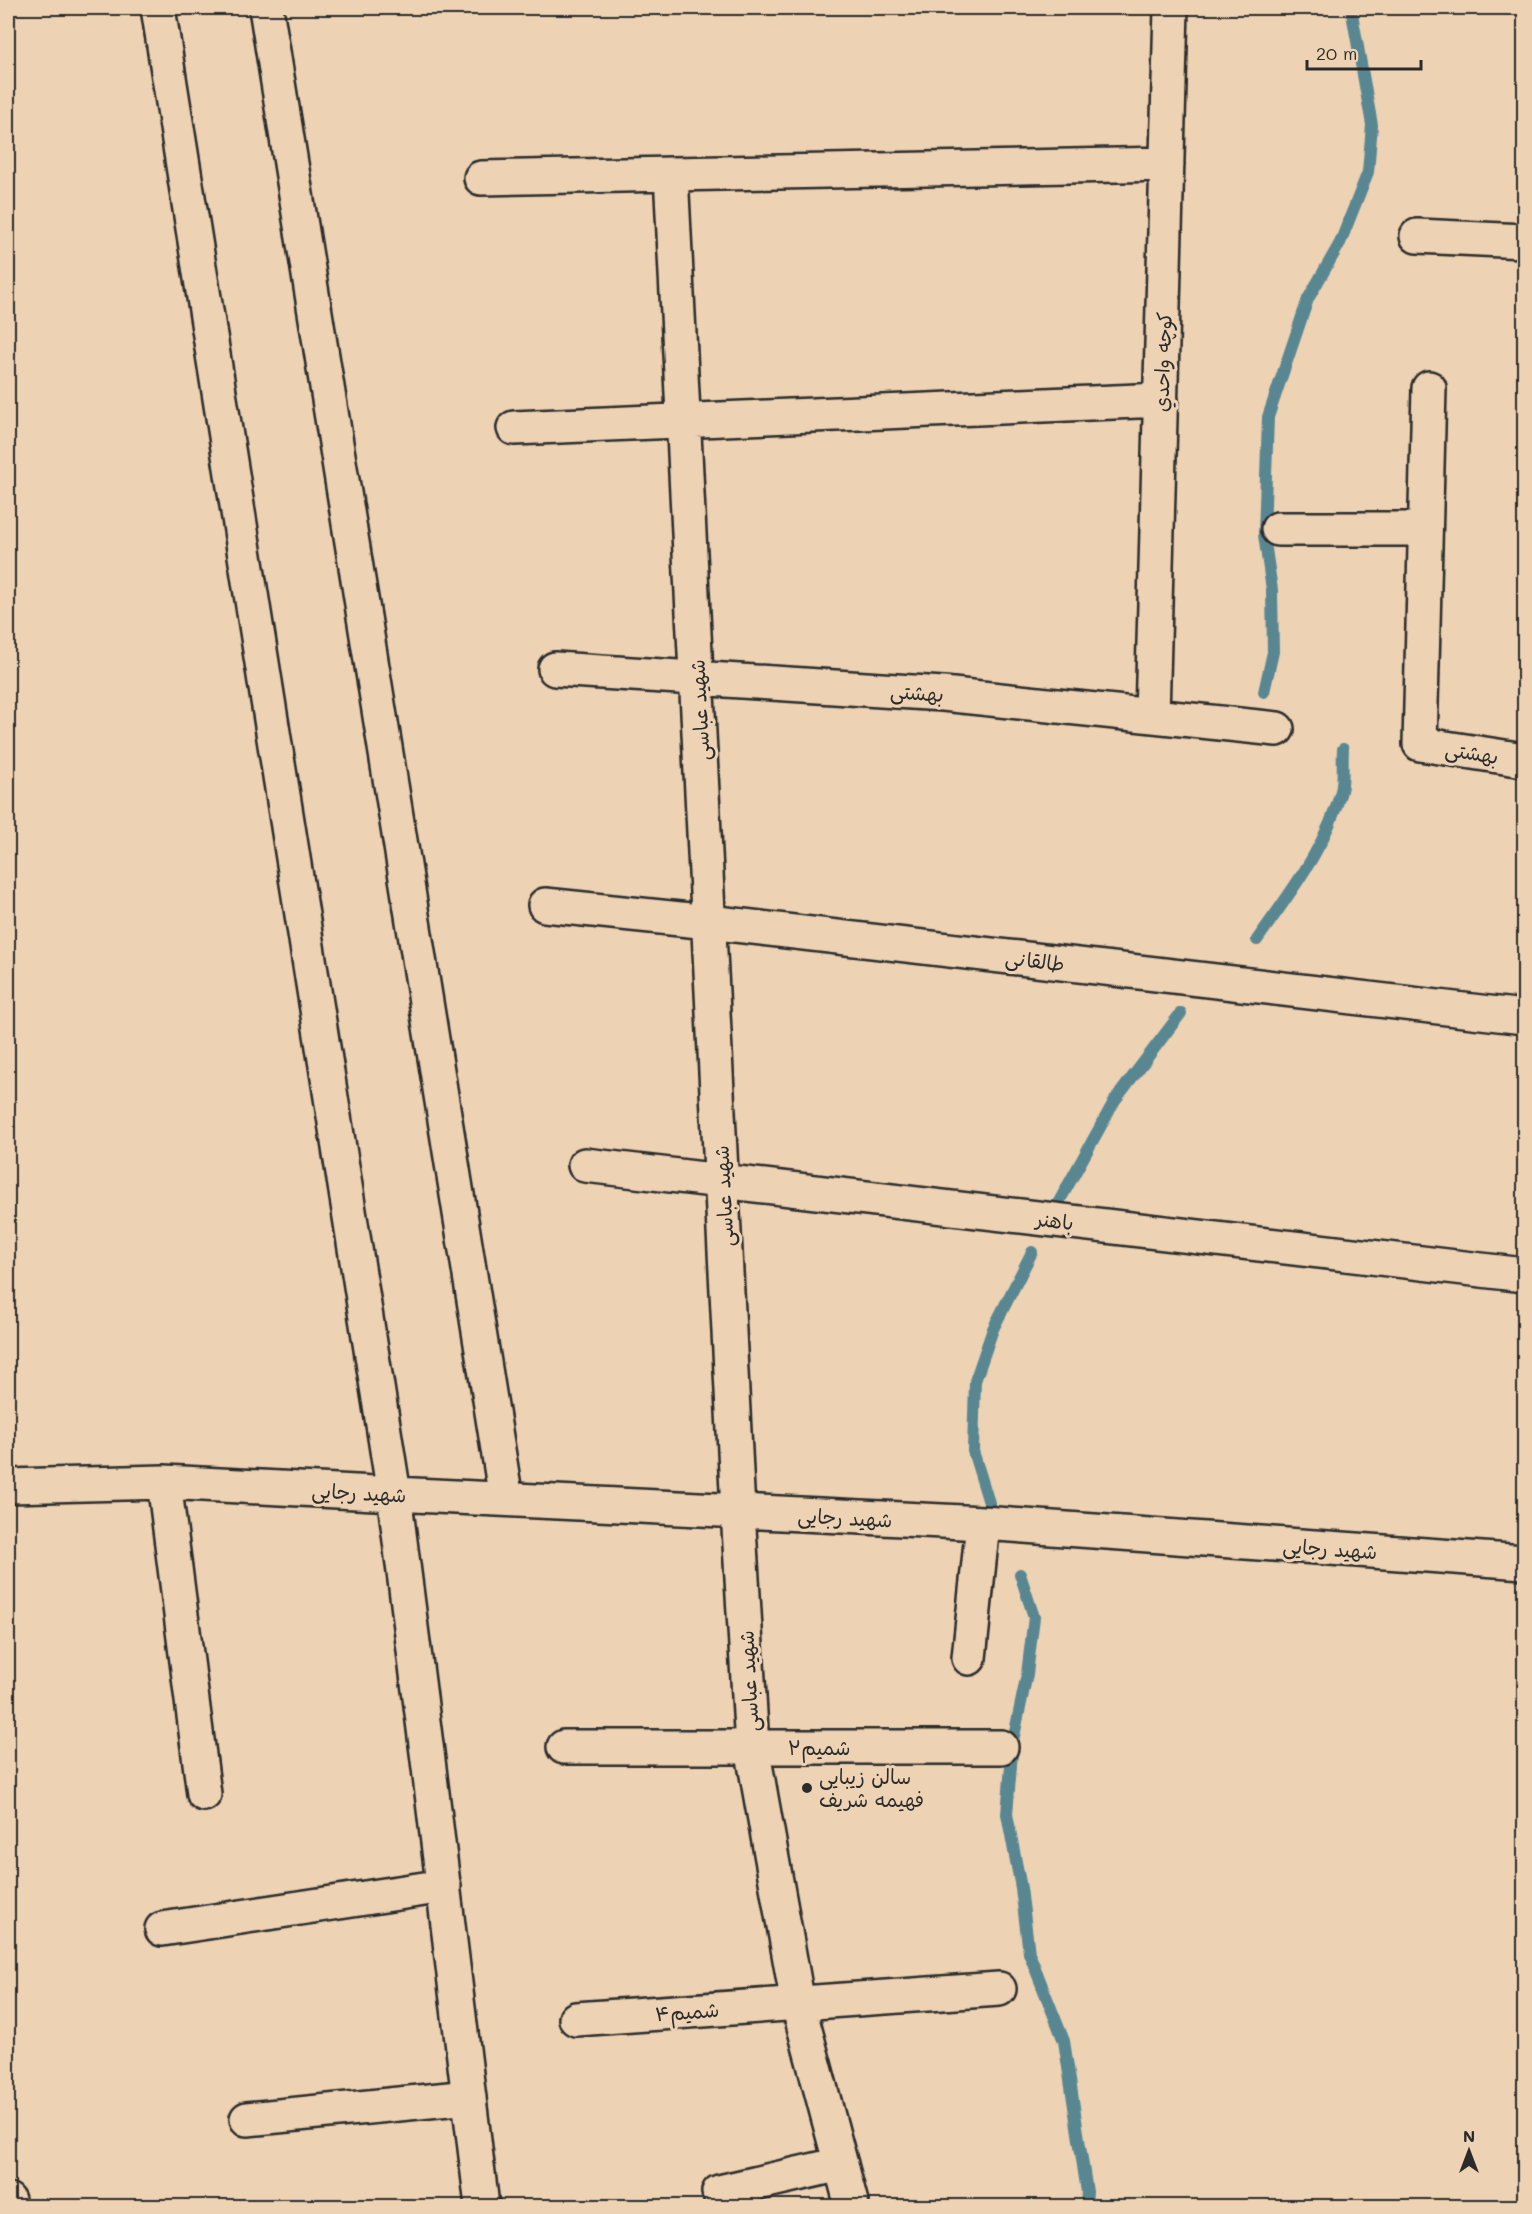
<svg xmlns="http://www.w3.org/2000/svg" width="1532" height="2214" viewBox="0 0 1532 2214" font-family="Mali,'Playpen Sans Arabic',sans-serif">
  <rect width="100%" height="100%" fill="#edd3b4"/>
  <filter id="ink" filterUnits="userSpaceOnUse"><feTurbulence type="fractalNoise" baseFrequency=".0167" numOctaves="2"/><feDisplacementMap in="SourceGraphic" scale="12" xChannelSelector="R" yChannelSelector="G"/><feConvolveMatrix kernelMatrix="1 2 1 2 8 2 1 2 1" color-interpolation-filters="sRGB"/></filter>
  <g filter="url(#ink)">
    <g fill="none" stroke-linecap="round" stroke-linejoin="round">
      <path stroke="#598792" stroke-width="12" d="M 1264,692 L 1273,652 L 1272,590 L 1264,535 L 1268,417 L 1308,299 L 1340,243 L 1368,172 L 1372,125 L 1351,8
        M 1257,940 C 1289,894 1327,846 1341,791 C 1344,778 1342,762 1343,749
        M 1055,1209 L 1115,1100 L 1181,1013
        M 990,1506 L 973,1451 L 975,1381 L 993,1329 L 1032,1252
        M 1020,1574 L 1034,1617 L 1027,1674 L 1013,1741 L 1007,1814 L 1021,1888 L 1029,1953 L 1064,2041 L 1087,2192 L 1086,2206"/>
      <defs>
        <path id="street" d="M 158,8 L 394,1494 L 429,1768 L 482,2206
          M 266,8 L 506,1499
          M 671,174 L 738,1511 L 752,1747 L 798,2004 L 852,2206
          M 481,178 L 1167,164
          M 1417,236 L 1524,241
          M 1429,388 L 1420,744 L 1524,760
          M 514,428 L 1161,400
          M 1278,529 L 1425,529
          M 555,669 L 943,694 L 1277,729
          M 1152,716 L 1171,8
          M 545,905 L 709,922 L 1524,1017
          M 585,1165 L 1524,1275
          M 164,1482 L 204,1794
          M 8,1486 L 164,1482 L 394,1494 L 983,1523 L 1524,1562
          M 969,1658 L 983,1523
          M 564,1747 L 1001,1747
          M 162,1929 L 444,1886
          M 576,2019 L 999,1989
          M 247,2119 L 469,2097
          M 719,2192 L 841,2164
          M 8,2200 L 8,2206"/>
      </defs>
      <use href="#street" stroke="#2b2b2b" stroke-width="38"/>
      <use href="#street" stroke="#edd3b4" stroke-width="33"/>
    </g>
  </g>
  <circle fill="#2b2b2b" stroke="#edd3b4" stroke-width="2" cx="807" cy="1788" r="6"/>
  <g text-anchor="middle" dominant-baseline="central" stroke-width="6" stroke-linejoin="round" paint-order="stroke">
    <g font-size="20" fill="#2b2b2b" stroke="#edd3b4">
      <text transform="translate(1162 362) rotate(-88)">كوچه واحدي</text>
      <text transform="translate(917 692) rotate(4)">بهشتی</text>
      <text transform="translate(699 710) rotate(-93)">شهید عباسی</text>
      <text transform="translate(1472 752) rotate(9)">بهشتی</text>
      <text transform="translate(1035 960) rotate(7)">طالقانی</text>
      <text transform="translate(723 1196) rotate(-93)">شهید عباسی</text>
      <text transform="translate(1055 1220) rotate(7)">باهنر</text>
      <text transform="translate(359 1492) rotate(3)">شهید رجایی</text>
      <text transform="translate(845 1517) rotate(3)">شهید رجایی</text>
      <text transform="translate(1330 1548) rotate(4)">شهید رجایی</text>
      <text transform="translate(748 1681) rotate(-93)">شهید عباسی</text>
      <text x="819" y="1747">شمیم۲</text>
      <text transform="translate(687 2011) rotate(-4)">شمیم۴</text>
    </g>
    <g font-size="20" fill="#2b2b2b" stroke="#edd3b4" text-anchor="start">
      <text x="819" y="1776">سالن زیبایی<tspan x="819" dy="23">فهیمه شریف</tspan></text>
    </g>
  </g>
  <rect width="1532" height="2214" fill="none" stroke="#edd3b4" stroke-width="30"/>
  <rect x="15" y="15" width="1502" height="2184" fill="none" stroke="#2b2b2b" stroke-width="2" filter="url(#ink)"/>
  <g transform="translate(1469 2151)" stroke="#edd3b4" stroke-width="4.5" paint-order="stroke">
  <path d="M0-4.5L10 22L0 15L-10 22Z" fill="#2b2b2b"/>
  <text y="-9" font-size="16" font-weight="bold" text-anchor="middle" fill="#2b2b2b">N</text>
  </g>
  <path d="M1307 60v9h114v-9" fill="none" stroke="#2b2b2b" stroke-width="3"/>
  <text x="1316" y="60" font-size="18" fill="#2b2b2b" stroke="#edd3b4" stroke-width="4.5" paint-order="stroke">20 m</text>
</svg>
